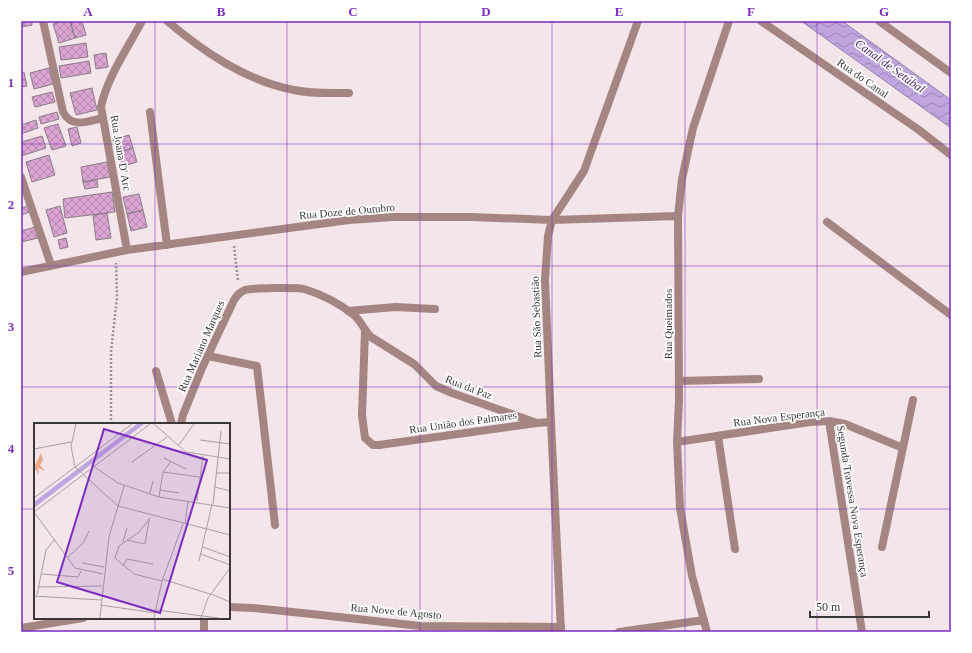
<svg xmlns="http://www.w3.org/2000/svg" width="972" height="653" viewBox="0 0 972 653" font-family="Georgia,serif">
  <defs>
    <pattern id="water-waves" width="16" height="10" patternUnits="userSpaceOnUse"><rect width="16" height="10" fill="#c0a4e0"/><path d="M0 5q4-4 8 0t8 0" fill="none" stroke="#9d86b6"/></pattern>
    <pattern id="building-cross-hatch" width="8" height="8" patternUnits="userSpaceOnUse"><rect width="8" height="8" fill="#dba4d3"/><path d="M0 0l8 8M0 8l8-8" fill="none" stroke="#b386ac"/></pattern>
  </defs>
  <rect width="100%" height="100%" fill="#f3e5e9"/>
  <path fill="url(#water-waves)" stroke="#9883ad" d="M 801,21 L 842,21 L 951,100 L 951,128 Z"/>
  <path fill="url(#building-cross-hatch)" stroke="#887e87" d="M 21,21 L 32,21 L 32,25 L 21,27 Z
    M 65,21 L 70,21 L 75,38 L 59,43 L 53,24 Z
    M 70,21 L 82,21 L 86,35 L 75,38 Z
    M 86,43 L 88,57 L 61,60 L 59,47 Z
    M 106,53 L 108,67 L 96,69 L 94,55 Z
    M 89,61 L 91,73 L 61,78 L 59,66 Z
    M 49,68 L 53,84 L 34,89 L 30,73 Z
    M 24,72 L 27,86 L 21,87 L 21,73 Z
    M 92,88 L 97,110 L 76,115 L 70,93 Z
    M 52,92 L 55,102 L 35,107 L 32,97 Z
    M 57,112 L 59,119 L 41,124 L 39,117 Z
    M 36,120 L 38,128 L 21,134 L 21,125 Z
    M 58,124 L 66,146 L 52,150 L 44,128 Z
    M 77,127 L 81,143 L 72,146 L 68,129 Z
    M 129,135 L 133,148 L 117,153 L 113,140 Z
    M 42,136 L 46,148 L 21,156 L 21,142 Z
    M 133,148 L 137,162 L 121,167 L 117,153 Z
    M 49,155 L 55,175 L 32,182 L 26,162 Z
    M 107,162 L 110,177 L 83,182 L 81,167 Z
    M 97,180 L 98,187 L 85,189 L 83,182 Z
    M 112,192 L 115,212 L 65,218 L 63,199 Z
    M 139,194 L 143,210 L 127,214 L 123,197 Z
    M 29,206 L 30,212 L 21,215 L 21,208 Z
    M 60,206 L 67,233 L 54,237 L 46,210 Z
    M 143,210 L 147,227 L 131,231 L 127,214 Z
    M 107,213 L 111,238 L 96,240 L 93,215 Z
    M 35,227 L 38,238 L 21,242 L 21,231 Z
    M 66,238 L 68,247 L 60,249 L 58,240 Z"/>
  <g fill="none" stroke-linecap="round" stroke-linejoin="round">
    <path stroke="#998f92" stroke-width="2.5" stroke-dasharray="2 2" stroke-linecap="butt" d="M 234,246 L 238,281
      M 111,424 L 111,352 L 117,297 L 116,263"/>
    <path stroke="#a58582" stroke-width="8" d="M 43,21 L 63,112 C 72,129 88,121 103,118
      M 167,21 C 204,52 246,81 294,90 C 312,94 331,93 349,93
      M 150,112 L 167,245
      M 21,177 L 51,265
      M 827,222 L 951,315
      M 127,250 L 101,107 C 107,77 128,48 142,21
      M 21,272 L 127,250 L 349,220 L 393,217 L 471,217 L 552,220 L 678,216
      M 348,311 L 395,307 L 435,309
      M 365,331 L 362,415 L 365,438 L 373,445 L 379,445 L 537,423 L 551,422
      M 208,356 L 257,366 L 275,525
      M 156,371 L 172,424
      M 679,381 L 759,379
      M 829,421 L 862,632
      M 181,424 L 183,415 L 202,368 L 234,300 C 237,295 240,292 245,290 C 253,288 297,287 304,289 C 321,294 340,304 354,315 C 361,321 364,330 371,337 L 414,364 L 436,386 L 452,393 L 537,423
      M 718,436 L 735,549
      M 677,442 L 810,422 L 829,421 L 845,424 L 903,448
      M 882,547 L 913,400
      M 229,607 L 253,608 L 321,615 L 420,626 L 561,627
      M 204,618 L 204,632
      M 21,628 L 83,618
      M 619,632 L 704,620
      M 707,632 L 692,576 L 680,508 L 677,442 L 679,400 L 678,216 L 682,179 L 693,128 L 729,21"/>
    <path stroke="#a58582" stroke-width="8" d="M 761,21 L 919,130 L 951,155
      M 879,21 L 951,73
      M 561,632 L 551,422 L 545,280 L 548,236 L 552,220 L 584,171 L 638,21"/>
  </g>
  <path fill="none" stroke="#7b2cbf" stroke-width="1" stroke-opacity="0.55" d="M 155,21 L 155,424M 287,21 L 287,632M 420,21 L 420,632M 552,21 L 552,632M 685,21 L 685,632M 817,21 L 817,632M 21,144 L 951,144M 21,266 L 951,266M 21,387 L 951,387M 21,509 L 35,509M 229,509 L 951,509M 155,618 L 155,632"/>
  <g text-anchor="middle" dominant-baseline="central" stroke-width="3.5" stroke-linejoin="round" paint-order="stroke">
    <g font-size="11" fill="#3b3637" stroke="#fff">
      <text transform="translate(863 78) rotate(35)">Rua do Canal</text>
      <text transform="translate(121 153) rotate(80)">Rua Joana D' Arc</text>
      <text transform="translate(347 211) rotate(-5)">Rua Doze de Outubro</text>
      <text transform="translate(536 317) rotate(-92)">Rua São Sebastião</text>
      <text transform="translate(668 324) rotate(-90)">Rua Queimados</text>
      <text transform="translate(201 346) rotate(-66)">Rua Mariano Marques</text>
      <text transform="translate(469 387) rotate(21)">Rua da Paz</text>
      <text transform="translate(779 417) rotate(-7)">Rua Nova Esperança</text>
      <text transform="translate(463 422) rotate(-8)">Rua União dos Palmares</text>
      <text transform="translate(853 501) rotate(81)">Segunda Travessa Nova Esperança</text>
      <text transform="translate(396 611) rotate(5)">Rua Nove de Agosto</text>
    </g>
    <g font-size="12" font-style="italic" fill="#472167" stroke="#fff">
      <text transform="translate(890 66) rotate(36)">Canal de Setúbal</text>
    </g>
  </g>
  <g transform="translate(34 423)">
    <rect width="196" height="196" fill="#f3e5e9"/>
    <path d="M 7,30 L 9,37 L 6,42 L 11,48 L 4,45 L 5,52 L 0,44 Z" fill="#e9aa89"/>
    <path d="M 103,1 L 110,1 L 0,85 L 0,79 Z" fill="#c0a4e0"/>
    <path fill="none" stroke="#a99fa2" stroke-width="1" d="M 42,1 L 37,23 L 41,44 L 84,83 L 196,112M 120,1 L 152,29 L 196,36M 166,17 L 196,21M 144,23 L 160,1M 0,26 L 37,19M 130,35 L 152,46M 98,39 L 133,14M 59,43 L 84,60 L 125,74 L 196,85M 129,49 L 166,54M 182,50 L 196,50M 181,64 L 196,68M 126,67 L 145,70M 116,70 L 119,58M 125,74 L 129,49 L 137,38M 0,75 L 98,1M 163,78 L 169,33M 179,81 L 187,8M 0,89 L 116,1M 0,89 L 41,145 L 69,151M 116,95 L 105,109 L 85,123 L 81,135 L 100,151 L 128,158M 151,101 L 154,78M 93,117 L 111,121 L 115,97M 89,119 L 93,105M 169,124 L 196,134M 167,131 L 196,142M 34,134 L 49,120 L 55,108M 165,138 L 178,81M 48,140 L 70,144M 89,143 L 93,136 L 119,141M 8,151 L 44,154 L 47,148M 128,156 L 176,171M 5,164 L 68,163M 177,171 L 196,179M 3,172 L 12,127 L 21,116M 0,173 L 67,177M 66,182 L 122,190M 123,187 L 184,195M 66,195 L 75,114 L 90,63M 120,195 L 128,158 L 149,101M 167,195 L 174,175 L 196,145"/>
    <path fill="#7b2cbf" fill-opacity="0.15" stroke="#7b2cbf" stroke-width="2" d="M 70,6 L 173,37 L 126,190 L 23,159 Z"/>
    <rect width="196" height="196" fill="none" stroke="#3b3637" stroke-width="2"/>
  </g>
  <rect width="972" height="653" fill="none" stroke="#ffffff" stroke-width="44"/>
  <path d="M810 611v6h119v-6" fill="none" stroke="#3b3637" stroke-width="2"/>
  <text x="816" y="611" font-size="12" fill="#3b3637" stroke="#ffffff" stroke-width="3" paint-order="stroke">50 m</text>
  <rect x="22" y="22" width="928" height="609" fill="none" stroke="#7b2cbf" stroke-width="1.5"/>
  <g font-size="13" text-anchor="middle" font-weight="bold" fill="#7b2cbf">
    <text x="88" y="16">A</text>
    <text x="221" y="16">B</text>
    <text x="353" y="16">C</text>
    <text x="486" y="16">D</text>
    <text x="619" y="16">E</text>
    <text x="751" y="16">F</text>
    <text x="884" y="16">G</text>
    <text x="11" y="87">1</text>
    <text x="11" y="209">2</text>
    <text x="11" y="331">3</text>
    <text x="11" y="453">4</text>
    <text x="11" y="575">5</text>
  </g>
</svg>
